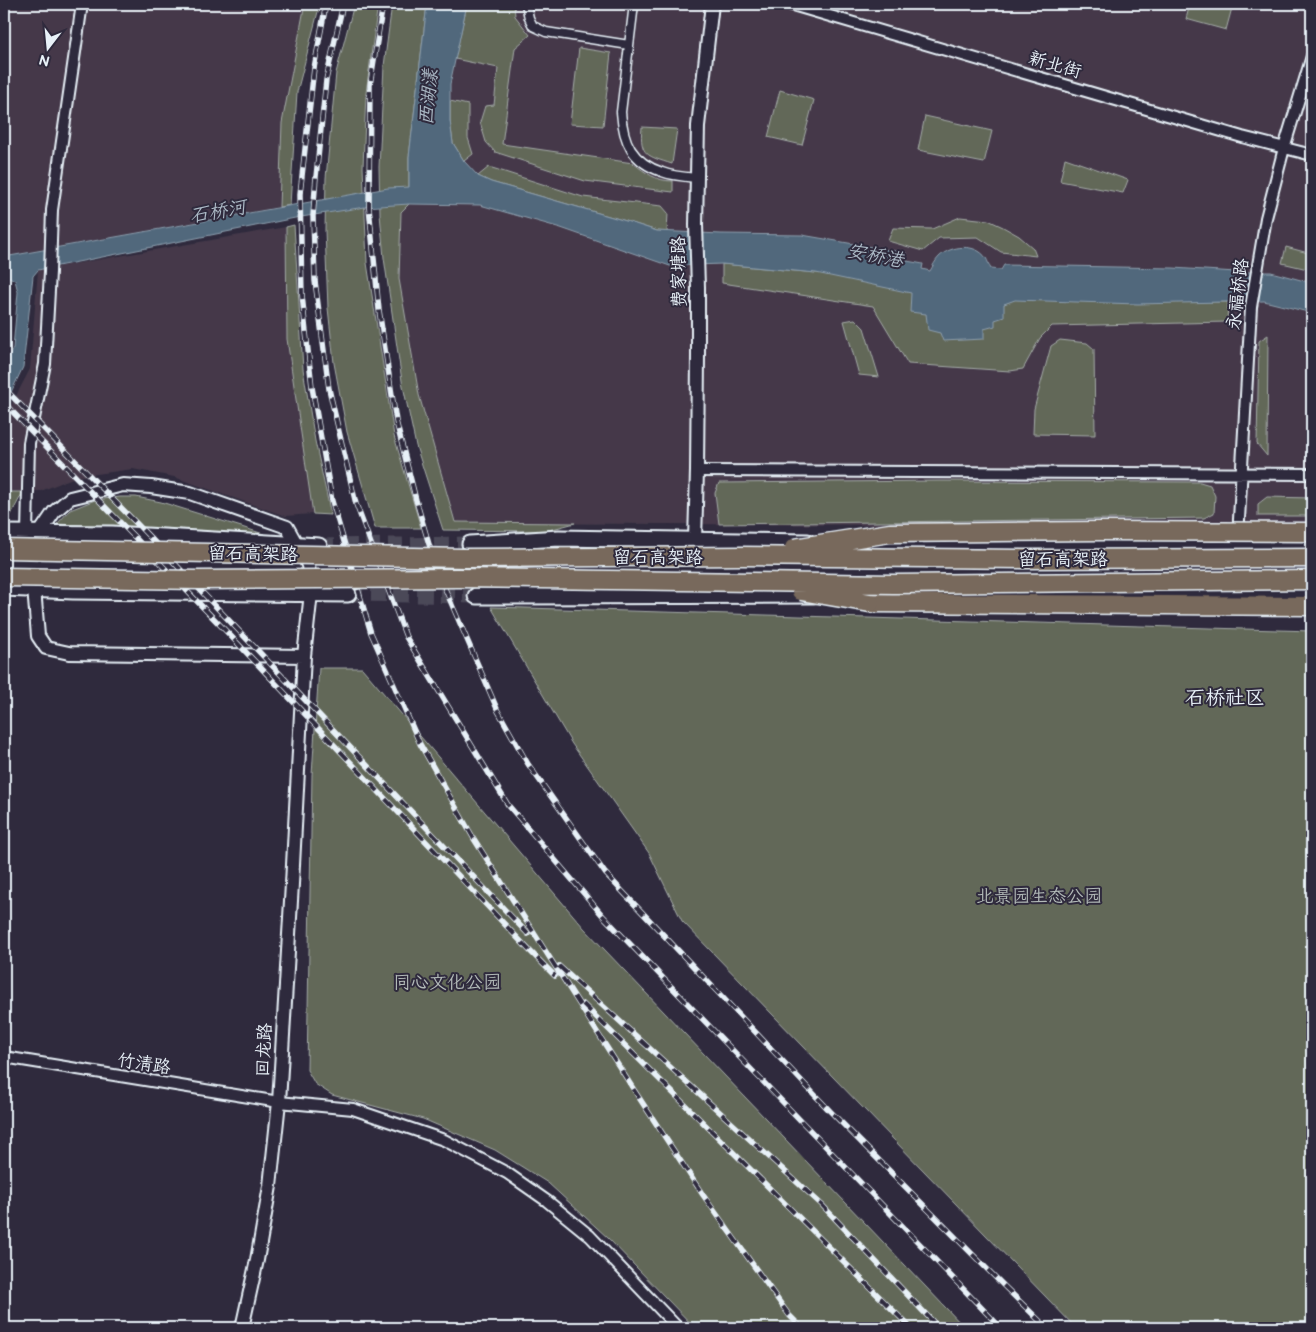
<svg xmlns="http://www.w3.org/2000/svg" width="1316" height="1332" viewBox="0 0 1316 1332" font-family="'Balsamiq Sans','LXGW WenKai TC',sans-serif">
  <rect width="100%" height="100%" fill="#2f2a3d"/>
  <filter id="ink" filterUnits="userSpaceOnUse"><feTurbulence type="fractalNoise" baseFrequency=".02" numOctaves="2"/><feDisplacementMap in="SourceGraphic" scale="10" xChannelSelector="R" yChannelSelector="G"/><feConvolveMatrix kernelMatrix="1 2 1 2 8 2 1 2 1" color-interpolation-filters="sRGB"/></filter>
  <g filter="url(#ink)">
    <path fill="#443949" d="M 4,4 L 317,4 L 282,123 L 279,207 L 4,257 Z
      M 442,4 L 1312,4 L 1312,527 L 455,523 L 419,395 L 399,279 L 401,212 L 409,204 Z
      M 286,227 L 287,339 L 313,514 L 285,516 L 174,477 L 133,469 L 75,477 L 41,491 L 4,492 L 4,422 L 6,415 L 30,369 L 38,270 Z"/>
    <path fill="#626759" stroke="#a5aca8" d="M 305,4 L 320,4 L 297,92 L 290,205 L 279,207 L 282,123 Z
      M 354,4 L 378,4 L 366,93 L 363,167 L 367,263 L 394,436 L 421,528 L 375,528 L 347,432 L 334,363 L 328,308 L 325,230 L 326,178 L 336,73 Z
      M 392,4 L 427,4 L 409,157 L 409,204 L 401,212 L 399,279 L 419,395 L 455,522 L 575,523 L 545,531 L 443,530 L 416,446 L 402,381 L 384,258 L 380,214 L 379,167 L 384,66 Z
      M 467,4 L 514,4 L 515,16 L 530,35 L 515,48 L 502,144 L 633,163 C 646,173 656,181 673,181 L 673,192 L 585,181 L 495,152 L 486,142 L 480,122 L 485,106 L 494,105 L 498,68 L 455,59 Z
      M 1190,4 L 1233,4 L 1226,30 L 1186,19 Z
      M 579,48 L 611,53 L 603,126 L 570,124 Z
      M 780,90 L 814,100 L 802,145 L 768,137 Z
      M 450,101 L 468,105 L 468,138 L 473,154 L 464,161 L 453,143 L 450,121 Z
      M 925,116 L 992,131 L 984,163 L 918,150 Z
      M 642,127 L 677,129 L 672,164 C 648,156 639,156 642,127 Z
      M 1065,158 L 1128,180 L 1123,193 L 1060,181 Z
      M 489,167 L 583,197 L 662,206 L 668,213 L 667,232 L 657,231 L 626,221 L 491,182 L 478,176 Z
      M 960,217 L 988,220 L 1003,227 L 1019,236 L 1033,248 L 1036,256 L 1001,252 L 978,237 L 939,238 L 923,251 L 888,241 L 893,228 L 932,229 Z
      M 294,225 L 303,369 L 315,441 L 331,515 L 313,514 L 287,339 L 286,227 Z
      M 1286,247 L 1312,254 L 1312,270 L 1282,263 Z
      M 722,264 L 816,273 L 915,278 L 926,314 L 984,329 L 1004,304 L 1013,299 L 1228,302 L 1227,322 L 1052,326 L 1040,338 L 1023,369 L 1010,371 L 908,364 L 873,306 L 722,283 Z
      M 855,319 L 864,328 L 879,377 L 859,375 L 844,321 Z
      M 1268,335 L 1267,456 L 1257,444 L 1259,341 Z
      M 1060,340 L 1087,343 L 1094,349 L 1095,435 L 1033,434 L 1034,409 L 1051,346 Z
      M 939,481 L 1200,482 L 1210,485 L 1215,496 L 1214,513 L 1204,518 L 719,524 L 715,493 L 719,483 Z
      M 4,492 L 23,492 L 6,524 L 4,524 Z
      M 120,497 L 136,497 L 161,502 L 267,535 L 57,524 L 70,510 L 95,500 Z
      M 1267,497 L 1312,498 L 1312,516 L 1258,516 L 1258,504 Z
      M 491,607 L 1312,631 L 1312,1328 L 1076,1328 L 682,921 L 649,853 L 572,744 Z
      M 319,668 L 362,668 L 584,928 L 965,1328 L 695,1328 L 608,1238 L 548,1183 L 495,1150 L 423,1119 L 332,1095 L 315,1084 L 307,1070 L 312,775 Z"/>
    <path fill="#51687c" stroke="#8d9fae" d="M 427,4 L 467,4 L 450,84 L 450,121 L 453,143 L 464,161 L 478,176 L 491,182 L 626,221 L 657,231 L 721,234 L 802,235 L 906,253 L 907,261 L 923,264 L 922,269 L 930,271 C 933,266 935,261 939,257 C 951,245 976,243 986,258 C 988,261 989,266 991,269 L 1001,270 L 1004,265 L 1173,268 L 1236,272 L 1271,272 L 1312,283 L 1312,313 L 1264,301 L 1138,304 L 1015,300 L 1004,304 L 1004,317 L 995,320 L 995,326 L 984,329 L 984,339 L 943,341 L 940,333 L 928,330 L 926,314 L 910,312 L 911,293 L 816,273 L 722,264 L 670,266 L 561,228 L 480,205 L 409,204 L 365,207 L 295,218 L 38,270 L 33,276 L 23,367 L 4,407 L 4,366 L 13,348 L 18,292 L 15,280 L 7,276 L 4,276 L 4,257 L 388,188 L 409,187 L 409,157 Z"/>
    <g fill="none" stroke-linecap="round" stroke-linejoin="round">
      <path stroke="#4b4859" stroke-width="15" stroke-dasharray="15 8" stroke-linecap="butt" d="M 319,546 L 470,544
        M 348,594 L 476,596"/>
      <defs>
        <path id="pedestrian" d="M 526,4 L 529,18 L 533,26 L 546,32 L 629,45
          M 634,4 L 621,112 C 623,142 632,162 662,172 C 672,176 685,177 697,178"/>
        <path id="minor" d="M 789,4 L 1242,137 L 1312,155
          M 697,471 L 1312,474
          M 27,534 L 29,443 L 45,364 L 50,272 L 52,210 L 82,4
          M 1238,537 L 1251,307 L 1266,218 L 1284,148 L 1312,56
          M 4,1057 L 279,1102 L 353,1109 L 444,1140 L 507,1173 L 547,1201 L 590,1236 L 678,1328"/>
        <path id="tertiary" d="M 39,534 L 54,512 L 70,498 L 123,485 L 151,487 L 190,493 L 287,527 L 308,565 L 311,593 L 304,656 L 292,884 L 279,1102 L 270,1186 L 257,1260 L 242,1328
          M 695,540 L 697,471 L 698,356 L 698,287 L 696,225 L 698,126 L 712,4
          M 34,588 L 38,636 L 46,648 L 69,653 L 304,656"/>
        <path id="secondary" d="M 4,533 L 112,534 L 319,546
          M 871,542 L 1312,543
          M 470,544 L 559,538 L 808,542
          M 4,588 L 73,591 L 348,594
          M 885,595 L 1257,591 L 1312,592
          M 476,596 L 814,595"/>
        <path id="trunk" d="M 870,603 L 1312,606"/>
      </defs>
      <use href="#pedestrian" stroke="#e8f1f8" stroke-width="11"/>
      <use href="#minor" stroke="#e8f1f8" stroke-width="14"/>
      <use href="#tertiary" stroke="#e8f1f8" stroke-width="16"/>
      <use href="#secondary" stroke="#e8f1f8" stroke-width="19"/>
      <use href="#trunk" stroke="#e8f1f8" stroke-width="21"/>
      <use href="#pedestrian" stroke="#2f2a3d" stroke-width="8"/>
      <use href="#minor" stroke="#2f2a3d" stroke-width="10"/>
      <use href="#tertiary" stroke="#2f2a3d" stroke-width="12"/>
      <use href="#secondary" stroke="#2f2a3d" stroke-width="15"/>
      <use href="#trunk" stroke="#78695c" stroke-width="18"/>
      <defs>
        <path id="rail" d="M 326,4 L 314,68 L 300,194 L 302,295 L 312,387 L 332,501 L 371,633 L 420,744 L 474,839 L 634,1090 L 703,1195 L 789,1315 L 802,1328
          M 343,4 L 326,80 L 316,177 L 313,216 L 315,281 L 329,389 L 356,504 L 406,637 L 508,805 L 604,917 L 1001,1328
          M 383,4 L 370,85 L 369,207 L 379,310 L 396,421 L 416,500 L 436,568 L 498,711 L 528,764 L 605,873 L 830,1111 L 1004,1286 L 1047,1328
          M 4,388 L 140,527 L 528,934
          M 4,403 L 225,630 L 530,951 L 555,976
          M 559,966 L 822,1205 L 939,1328
          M 583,1004 L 911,1328"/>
      </defs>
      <use href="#rail" stroke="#e8f1f8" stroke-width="5.5"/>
      <use href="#rail" stroke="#2f2a3d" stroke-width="4" stroke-dasharray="11" stroke-linecap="butt"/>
      <defs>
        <path id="trunk-bridge" d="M 794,548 L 890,533 L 1102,531 L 1312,532
          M 4,549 L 465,558 L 742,556 L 1023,559 L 1312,558
          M 4,577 L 199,580 L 459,578 L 894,584 L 1312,580
          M 801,591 L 870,603"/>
      </defs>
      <use href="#trunk-bridge" stroke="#e8f1f8" stroke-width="21" stroke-linecap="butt"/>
      <use href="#trunk-bridge" stroke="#78695c" stroke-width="18"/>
    </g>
  </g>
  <g text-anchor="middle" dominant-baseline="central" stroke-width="4" stroke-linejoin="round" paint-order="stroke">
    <g font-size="18" fill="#e8f1f8" stroke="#2f2a3d">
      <text transform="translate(1055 65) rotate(16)">新北街</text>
      <text transform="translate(679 272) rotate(-91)">费家塘路</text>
      <text transform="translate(1238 294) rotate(-83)">永福桥路</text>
      <text transform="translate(253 554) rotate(1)">留石高架路</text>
      <text x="658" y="557">留石高架路</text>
      <text x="1063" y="559">留石高架路</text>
      <text transform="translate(264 1050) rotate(-87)">回龙路</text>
      <text transform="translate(144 1064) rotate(9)">竹清路</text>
    </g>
    <g font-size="18" fill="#b2bab8" stroke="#2f2a3d">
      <text x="1039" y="896">北景园生态公园</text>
      <text x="447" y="982">同心文化公园</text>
    </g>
    <g font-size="19" font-style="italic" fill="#acbac6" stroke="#2f2a3d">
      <text transform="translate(429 97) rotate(-85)">西湖漾</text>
      <text transform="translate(218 212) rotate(-10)">石桥河</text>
      <text transform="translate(875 256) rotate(11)">安桥港</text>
    </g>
    <g font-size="20" fill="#e8f1f8" stroke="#2f2a3d">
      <text x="1225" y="698">石桥社区</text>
    </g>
  </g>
  <rect width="1316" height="1332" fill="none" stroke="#2f2a3d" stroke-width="20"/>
  <rect x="10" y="10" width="1296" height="1312" fill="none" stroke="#e8f1f8" stroke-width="2" filter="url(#ink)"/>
  <g transform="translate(48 48) rotate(196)" stroke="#2f2a3d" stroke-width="4" paint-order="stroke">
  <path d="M0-4L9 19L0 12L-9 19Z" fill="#e8f1f8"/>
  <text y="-8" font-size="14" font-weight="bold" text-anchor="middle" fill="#e8f1f8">N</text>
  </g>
</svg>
